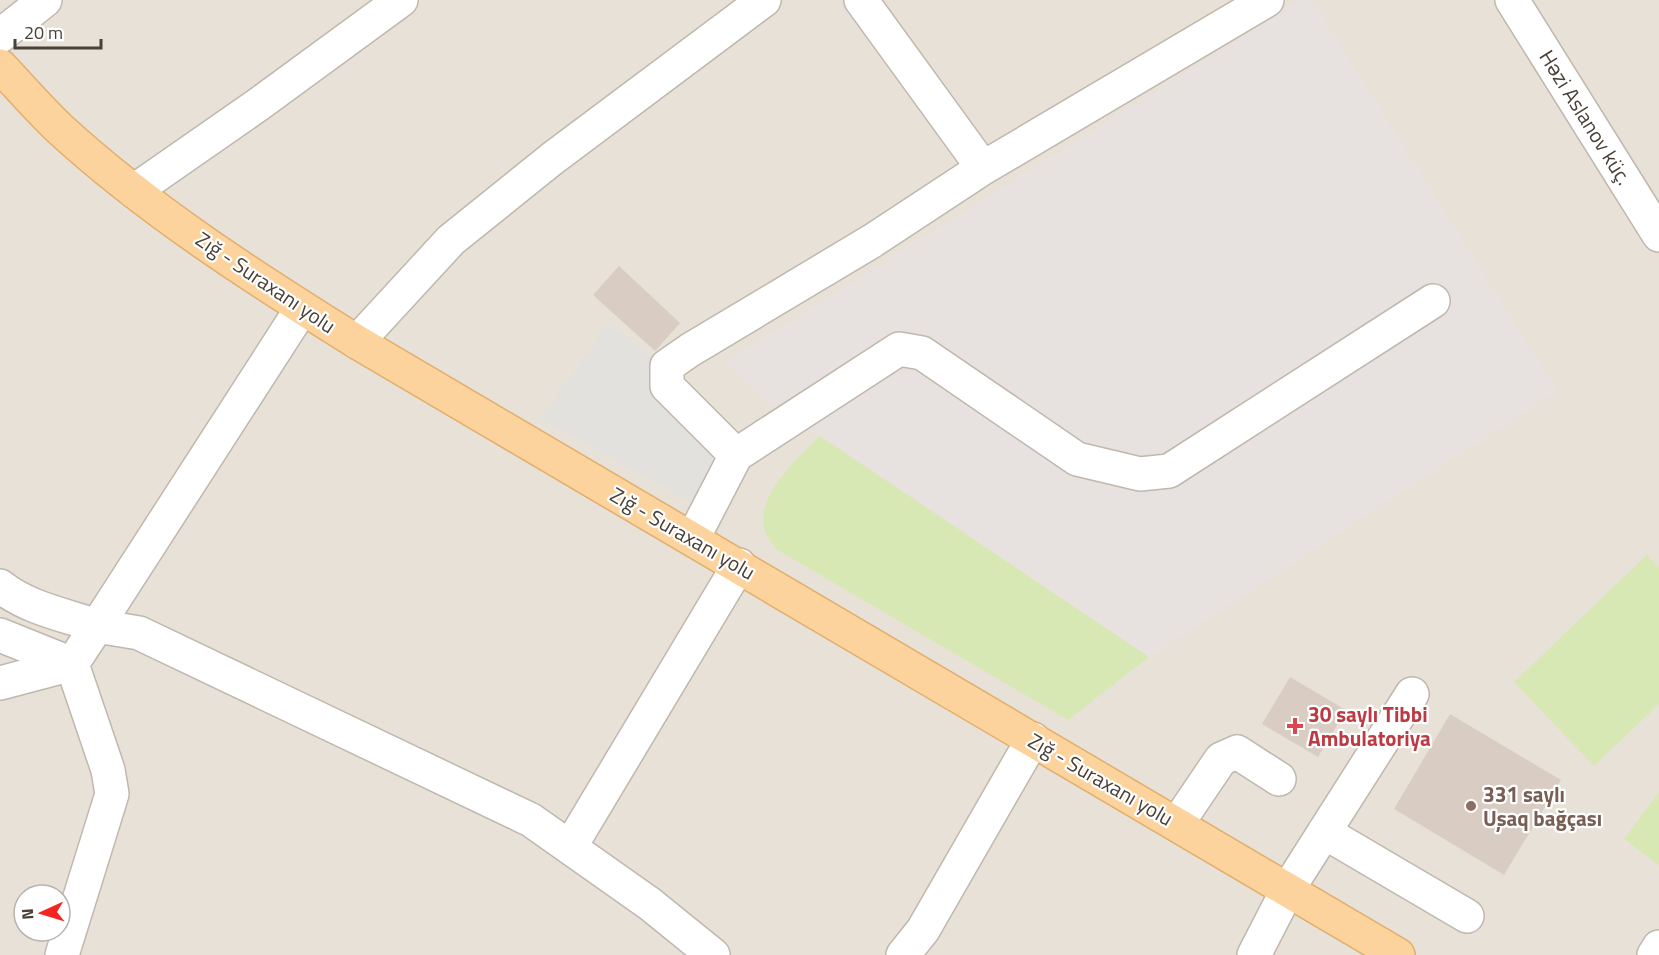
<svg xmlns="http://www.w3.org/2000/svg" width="1659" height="955" viewBox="0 0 1659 955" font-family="'Titillium Web',sans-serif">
  <rect width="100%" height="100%" fill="#f5f0ea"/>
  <path fill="#e8e1d8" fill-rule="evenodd" d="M 0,0 L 1659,0 L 1659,955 L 0,955 ZM 24,895 L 60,895 L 60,931 L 24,931 Z"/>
  <path fill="#e7e2df" d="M 1300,0 L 1312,0 L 1557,391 L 1149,657 L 820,436 L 788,420 L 724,363 Z"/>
  <path fill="#d8e8b4" d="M 820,436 L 1149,657 L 1068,720 L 776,549 C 773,544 768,539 766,533 C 751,498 798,459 820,436 Z
    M 1647,555 L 1659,568 L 1659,704 L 1594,766 L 1514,682 Z
    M 1659,792 L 1659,865 L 1624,839 Z"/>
  <path fill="#e3e1de" d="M 608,323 L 667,366 L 736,455 L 707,511 L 540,419 Z"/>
  <path fill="#d9cdc3" d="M 619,266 L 680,323 L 655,351 L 593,295 Z
    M 1290,677 L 1346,710 L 1318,757 L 1262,724 Z
    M 1450,714 L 1561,780 L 1504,875 L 1394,809 Z"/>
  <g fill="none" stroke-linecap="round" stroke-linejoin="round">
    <defs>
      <path id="minor" d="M 861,0 L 983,168
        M 1512,0 L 1659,235
        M 0,36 L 45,0
        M 134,191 L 259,104 L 401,0
        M 357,342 L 451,240 L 553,158 L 764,0
        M 736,455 L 899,349 L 922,353 L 1077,459 L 1140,474 L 1169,471 L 1433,301
        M 693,538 L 736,455 L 667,386 L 667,366 L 690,350 L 872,241 L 983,168 L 1267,0
        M 0,586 C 27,608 65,615 97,626 L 302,308
        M 0,635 L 72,664 L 108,770 L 112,794 L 62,955
        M 0,683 L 72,664 L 97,626 L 139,633 L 531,820 L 650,904 L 713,955
        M 1177,824 L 1221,759 L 1237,752 L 1279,779
        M 1324,832 L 1467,916
        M 570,847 L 739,565
        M 903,955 L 923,930 L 1033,739
        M 1254,955 L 1288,889 L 1412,694
        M 1654,955 L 1659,947"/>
      <path id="major" d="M 0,66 C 20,87 39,109 60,129 C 148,210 256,279 357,342 L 1398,955"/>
    </defs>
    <use href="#minor" stroke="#c0b7ad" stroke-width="36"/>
    <use href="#major" stroke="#e2ae6b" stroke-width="36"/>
    <use href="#minor" stroke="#fff" stroke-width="33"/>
    <use href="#major" stroke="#fcd39c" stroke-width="33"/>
  </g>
  <path fill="#e0444e" stroke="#fff" stroke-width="2" d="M1292 717h6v6h6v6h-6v6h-6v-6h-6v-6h6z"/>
  <circle fill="#8d6e63" stroke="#fff" stroke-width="2" cx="1471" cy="806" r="6"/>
  <g text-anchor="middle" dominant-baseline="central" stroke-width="4.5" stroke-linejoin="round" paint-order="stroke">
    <g font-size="21" fill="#494038" stroke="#fff">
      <text transform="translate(1586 117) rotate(58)">Həzi Aslanov küç.</text>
      <text transform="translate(266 282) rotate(34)">Zığ - Suraxanı yolu</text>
      <text transform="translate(683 533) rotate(30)">Zığ - Suraxanı yolu</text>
      <text transform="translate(1101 779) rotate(30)">Zığ - Suraxanı yolu</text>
    </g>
    <g font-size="21" font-weight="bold" fill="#be3a42" stroke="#fff" text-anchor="start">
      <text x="1308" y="714">30 saylı Tibbi<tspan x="1308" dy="24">Ambulatoriya</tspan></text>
    </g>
    <g font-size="21" font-weight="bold" fill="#785e54" stroke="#fff" text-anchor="start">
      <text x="1483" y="794">331 saylı<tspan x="1483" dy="24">Uşaq bağçası</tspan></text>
    </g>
  </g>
  <g transform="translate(42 913) rotate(266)"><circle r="28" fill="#ffffff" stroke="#b6b3af" stroke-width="1.5"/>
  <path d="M0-4.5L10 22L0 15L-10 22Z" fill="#f52421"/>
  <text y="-9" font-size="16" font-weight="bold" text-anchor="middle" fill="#494038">N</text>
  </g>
  <path d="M15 39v9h86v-9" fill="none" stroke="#494038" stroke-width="3"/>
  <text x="24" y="39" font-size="18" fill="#494038" stroke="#ffffff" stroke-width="4.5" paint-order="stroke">20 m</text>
</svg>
